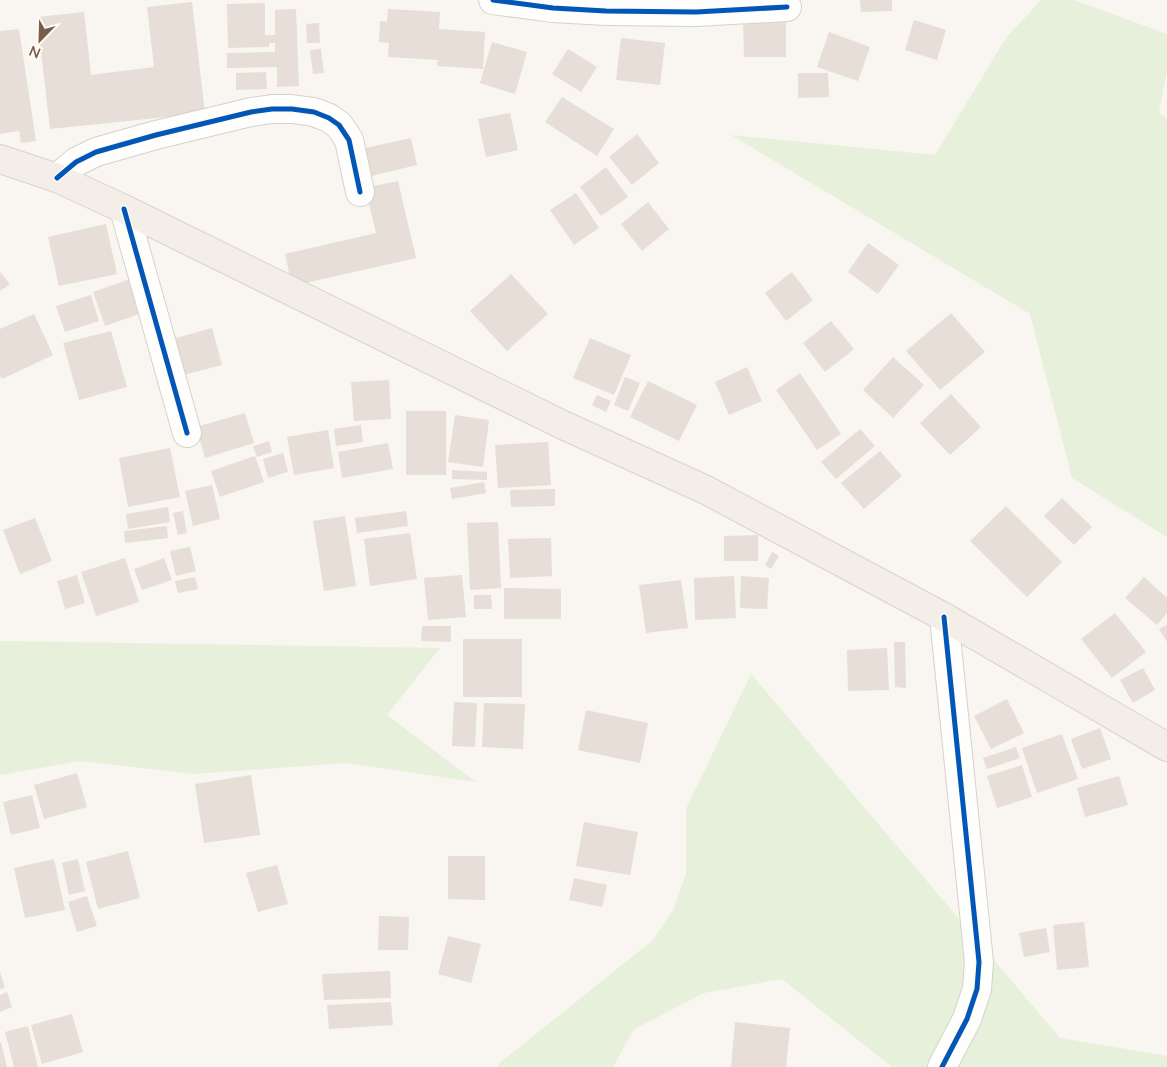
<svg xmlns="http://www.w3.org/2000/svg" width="1167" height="1067" viewBox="0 0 1167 1067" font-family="Lato,sans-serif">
  <rect width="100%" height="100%" fill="#f9f5f0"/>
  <path fill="#e7f0db" d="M 1041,0 L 1074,0 L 1167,34 L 1167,71 L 1159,112 L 1167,119 L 1167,537 L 1072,478 L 1030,314 L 731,135 L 935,155 L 1006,38 Z
    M 0,641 L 440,648 L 387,715 L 476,782 L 346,763 L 194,774 L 80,761 L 0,775 Z
    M 751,674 L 1060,1038 L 1167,1056 L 1167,1067 L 892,1067 L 782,979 L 704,993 L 634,1029 L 613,1067 L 497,1067 L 500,1063 L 653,940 L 674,908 L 686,874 L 686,809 Z"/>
  <path fill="#e6ded7" d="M 860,0 L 892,0 L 892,11 L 861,12 Z
    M 192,2 L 205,113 L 50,129 L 37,17 L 84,12 L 91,75 L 154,67 L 147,7 Z
    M 265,3 L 265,35 L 275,35 L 275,10 L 296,9 L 299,86 L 277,87 L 277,67 L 227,68 L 227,53 L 275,52 L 275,43 L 269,43 L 269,47 L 228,48 L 227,4 Z
    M 388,9 L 440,12 L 439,29 L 485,32 L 483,69 L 437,66 L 438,60 L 388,57 L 389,43 L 379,42 L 380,21 L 387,22 Z
    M 786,19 L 786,57 L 744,57 L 743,20 Z
    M 914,20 L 946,30 L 937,60 L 905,50 Z
    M 319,23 L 320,43 L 307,43 L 306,24 Z
    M 19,29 L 36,141 L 21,143 L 19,131 L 0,134 L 0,31 Z
    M 829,32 L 870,47 L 858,81 L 817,67 Z
    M 621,38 L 665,43 L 660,85 L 616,80 Z
    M 492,42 L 527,52 L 515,94 L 480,83 Z
    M 321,49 L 324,73 L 313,74 L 310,50 Z
    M 568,49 L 597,67 L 581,92 L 552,74 Z
    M 266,72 L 267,89 L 236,90 L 236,73 Z
    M 798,73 L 828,73 L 829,97 L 798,98 Z
    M 562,97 L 614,129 L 597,156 L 545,122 Z
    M 510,113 L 518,150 L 486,157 L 478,119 Z
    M 637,134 L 659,163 L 632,185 L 609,157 Z
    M 411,138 L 417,165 L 367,177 L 361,149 Z
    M 606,167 L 628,197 L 601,216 L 580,187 Z
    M 398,181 L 416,258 L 292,286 L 285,254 L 376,233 L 365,188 Z
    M 576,193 L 599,228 L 574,245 L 550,210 Z
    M 648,202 L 669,229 L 642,251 L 621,224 Z
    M 106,224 L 117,274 L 59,286 L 48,237 Z
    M 868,243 L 899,265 L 878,294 L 848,272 Z
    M 0,272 L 10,284 L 0,291 Z
    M 792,272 L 813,300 L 786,321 L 765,293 Z
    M 511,274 L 548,314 L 507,351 L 470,311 Z
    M 133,278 L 145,312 L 105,326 L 93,292 Z
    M 91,295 L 99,321 L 65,332 L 56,306 Z
    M 951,313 L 985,352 L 940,390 L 906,351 Z
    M 34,314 L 53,355 L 2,379 L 0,376 L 0,329 Z
    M 831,321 L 854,349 L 825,372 L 803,343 Z
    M 212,328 L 222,365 L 183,375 L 173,339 Z
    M 111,331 L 127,387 L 79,400 L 63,343 Z
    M 590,338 L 631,355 L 614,395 L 573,378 Z
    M 893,357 L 924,385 L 893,418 L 863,390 Z
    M 747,367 L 762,401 L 729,415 L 715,382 Z
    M 800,373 L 841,434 L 817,450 L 776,390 Z
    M 625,377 L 640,383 L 628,411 L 614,405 Z
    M 389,380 L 391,419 L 354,421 L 351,382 Z
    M 648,381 L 697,405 L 679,441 L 630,417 Z
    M 951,394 L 981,427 L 950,455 L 920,423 Z
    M 597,395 L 611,401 L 606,412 L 592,405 Z
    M 406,411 L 446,411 L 446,475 L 406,475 Z
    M 245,413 L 254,443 L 205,458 L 196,427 Z
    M 455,415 L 489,420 L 483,467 L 448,462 Z
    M 361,425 L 363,442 L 336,446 L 334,429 Z
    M 860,429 L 875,446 L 836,479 L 821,462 Z
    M 328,430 L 334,468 L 294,475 L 287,437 Z
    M 269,441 L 272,452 L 257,457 L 253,446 Z
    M 548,442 L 551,485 L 498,488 L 495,445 Z
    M 388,443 L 393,469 L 342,478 L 338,452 Z
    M 170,448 L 180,497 L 128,507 L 119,458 Z
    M 880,451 L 902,476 L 864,509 L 841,483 Z
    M 283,453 L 288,472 L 268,478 L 263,459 Z
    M 255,456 L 264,482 L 220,497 L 211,471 Z
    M 452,470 L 487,472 L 487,480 L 452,479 Z
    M 484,482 L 486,493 L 452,499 L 450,488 Z
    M 212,485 L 220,519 L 193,526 L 185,491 Z
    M 555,489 L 555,506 L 511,507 L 510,490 Z
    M 1062,498 L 1092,527 L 1074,545 L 1044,516 Z
    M 1006,506 L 1062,562 L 1027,597 L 970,541 Z
    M 168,507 L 170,522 L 128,529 L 126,514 Z
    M 183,511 L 187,533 L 178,535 L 173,513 Z
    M 406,511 L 408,526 L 357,533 L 355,518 Z
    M 345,516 L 356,586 L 324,591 L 313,521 Z
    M 35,518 L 52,561 L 20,574 L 3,530 Z
    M 498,522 L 501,588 L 470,590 L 467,523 Z
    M 167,526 L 168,538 L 125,543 L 124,531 Z
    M 410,533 L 417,579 L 370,586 L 364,539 Z
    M 758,535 L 758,561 L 724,561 L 724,536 Z
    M 551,538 L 552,576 L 510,578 L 508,539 Z
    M 190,547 L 196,571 L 176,576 L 170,551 Z
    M 772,552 L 779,556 L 771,569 L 765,565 Z
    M 125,558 L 139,602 L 96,616 L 81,572 Z
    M 164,558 L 172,580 L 142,590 L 134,569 Z
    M 77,575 L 85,603 L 65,609 L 57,581 Z
    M 462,575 L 466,617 L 428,620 L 424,578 Z
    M 734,576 L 736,618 L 695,620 L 694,578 Z
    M 741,576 L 769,578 L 767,609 L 740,608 Z
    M 195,577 L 198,589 L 178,593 L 175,581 Z
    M 1144,577 L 1167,598 L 1167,613 L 1157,625 L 1125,598 Z
    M 681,580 L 688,628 L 646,633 L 639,585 Z
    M 504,588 L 561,589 L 561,619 L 504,619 Z
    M 474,595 L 491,595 L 492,609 L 474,609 Z
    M 1115,613 L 1146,652 L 1112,678 L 1081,639 Z
    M 1167,625 L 1167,642 L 1159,629 Z
    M 422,626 L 451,626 L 451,642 L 421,641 Z
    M 463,639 L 522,639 L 522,697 L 463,697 Z
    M 894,642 L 905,642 L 906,688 L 895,687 Z
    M 887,648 L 889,690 L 848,691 L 847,650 Z
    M 1143,668 L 1155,690 L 1133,703 L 1120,680 Z
    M 1007,699 L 1024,733 L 991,749 L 974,716 Z
    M 454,702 L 477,703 L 475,747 L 452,746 Z
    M 484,703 L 525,704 L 523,749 L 482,747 Z
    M 586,710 L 648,723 L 640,763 L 578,750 Z
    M 1100,728 L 1111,759 L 1082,769 L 1071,739 Z
    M 1062,734 L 1078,779 L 1037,793 L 1022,748 Z
    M 1016,747 L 1020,758 L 987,769 L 983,758 Z
    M 1022,765 L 1032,797 L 997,808 L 987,776 Z
    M 77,773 L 87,807 L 44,819 L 34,785 Z
    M 251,775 L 260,835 L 204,843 L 195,784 Z
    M 1119,776 L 1128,805 L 1085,817 L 1077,788 Z
    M 32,795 L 40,828 L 11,835 L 3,802 Z
    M 584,822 L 638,832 L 630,875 L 576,866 Z
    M 128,851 L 140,898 L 98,909 L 86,862 Z
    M 448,856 L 485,856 L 485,900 L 448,899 Z
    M 54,859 L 65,910 L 25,918 L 14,868 Z
    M 78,859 L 85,891 L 69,895 L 62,863 Z
    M 277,865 L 288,904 L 258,912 L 246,873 Z
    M 574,878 L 607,885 L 602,907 L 569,900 Z
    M 87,896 L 97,926 L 77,932 L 68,902 Z
    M 379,916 L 409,917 L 408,950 L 378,950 Z
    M 1084,922 L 1089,967 L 1057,970 L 1053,925 Z
    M 1046,928 L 1050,952 L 1024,957 L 1019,933 Z
    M 448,936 L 481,944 L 471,983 L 438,974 Z
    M 390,971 L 391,998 L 324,1000 L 322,974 Z
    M 0,972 L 5,988 L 0,989 Z
    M 7,992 L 12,1007 L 0,1012 L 0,995 Z
    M 391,1002 L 393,1025 L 329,1029 L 327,1005 Z
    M 72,1014 L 83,1052 L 42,1064 L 31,1025 Z
    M 735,1022 L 790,1028 L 786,1067 L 731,1067 Z
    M 28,1026 L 38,1067 L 14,1067 L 5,1032 Z
    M 0,1042 L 1,1042 L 7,1067 L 0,1067 Z"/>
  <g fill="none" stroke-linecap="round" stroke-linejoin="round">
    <defs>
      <path id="minor" d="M 493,0 L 553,8 L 606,11 L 696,12 L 787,7
        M 57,178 L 76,162 L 96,152 L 156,135 L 251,112 L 272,109 L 292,109 L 314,112 L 329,118 L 339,125 L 349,140 L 360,192
        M 124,209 L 187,433
        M 942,1067 L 967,1019 L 977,989 L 979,962 L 944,617"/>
      <path id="major" d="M 0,159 L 57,178 L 124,209 L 563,425 L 706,490 L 944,617 L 1167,747"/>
    </defs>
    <use href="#minor" stroke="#d7d1cb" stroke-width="30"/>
    <use href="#major" stroke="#dad1cc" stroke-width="30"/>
    <use href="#minor" stroke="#fefefd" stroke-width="28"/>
    <use href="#major" stroke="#f3eee8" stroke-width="28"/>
    <defs>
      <path id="cycleway" d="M 493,0 L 553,8 L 606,11 L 696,12 L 787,7
        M 57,178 L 76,162 L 96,152 L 156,135 L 251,112 L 272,109 L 292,109 L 314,112 L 329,118 L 339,125 L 349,140 L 360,192
        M 124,209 L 187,433
        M 942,1067 L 967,1019 L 977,989 L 979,962 L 944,617"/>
    </defs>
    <use href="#cycleway" stroke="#fffaf3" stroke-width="8"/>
    <use href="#cycleway" stroke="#0057b8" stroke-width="5"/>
  </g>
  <g transform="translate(40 40) rotate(203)" stroke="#fffaf3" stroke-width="4" paint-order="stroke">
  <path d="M0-4L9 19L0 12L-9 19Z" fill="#7a5c4d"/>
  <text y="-8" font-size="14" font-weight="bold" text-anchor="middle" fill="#7a5c4d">N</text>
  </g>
</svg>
